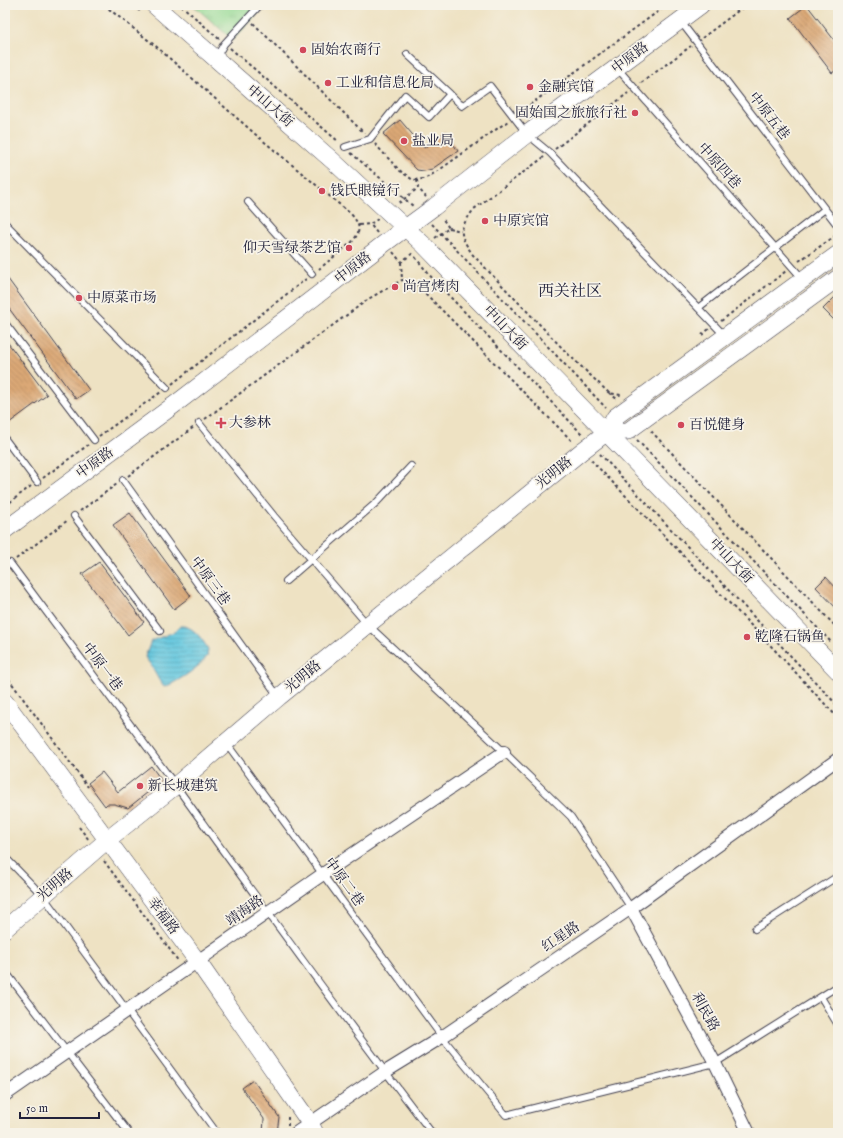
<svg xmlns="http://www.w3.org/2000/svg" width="843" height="1138" viewBox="0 0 843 1138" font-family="'IM FELL English','Noto Serif SC',serif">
  <defs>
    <pattern id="grass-tufts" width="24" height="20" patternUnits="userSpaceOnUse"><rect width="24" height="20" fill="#95da94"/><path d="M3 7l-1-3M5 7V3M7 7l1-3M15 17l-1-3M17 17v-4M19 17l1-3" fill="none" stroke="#80bb80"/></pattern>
    <pattern id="water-rules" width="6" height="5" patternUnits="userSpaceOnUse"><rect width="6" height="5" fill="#62c7df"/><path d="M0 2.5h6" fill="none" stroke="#50a1b6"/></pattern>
    <pattern id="building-back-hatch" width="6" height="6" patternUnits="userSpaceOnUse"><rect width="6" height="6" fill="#dba876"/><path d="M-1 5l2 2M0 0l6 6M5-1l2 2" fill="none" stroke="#b18862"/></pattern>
  </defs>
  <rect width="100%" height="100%" fill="#f7f3e8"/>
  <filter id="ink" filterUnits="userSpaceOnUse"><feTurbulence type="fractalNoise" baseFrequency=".025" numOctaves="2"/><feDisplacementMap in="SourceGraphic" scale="8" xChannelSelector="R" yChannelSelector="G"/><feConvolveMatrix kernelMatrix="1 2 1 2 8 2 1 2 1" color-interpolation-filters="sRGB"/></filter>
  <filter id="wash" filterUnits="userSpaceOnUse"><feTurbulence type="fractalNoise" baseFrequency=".012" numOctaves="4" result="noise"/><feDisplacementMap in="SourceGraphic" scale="16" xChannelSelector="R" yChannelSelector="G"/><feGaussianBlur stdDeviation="0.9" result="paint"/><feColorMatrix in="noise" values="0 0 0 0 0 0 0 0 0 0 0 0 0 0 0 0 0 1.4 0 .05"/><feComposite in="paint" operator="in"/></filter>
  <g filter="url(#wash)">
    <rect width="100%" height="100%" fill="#eee2c3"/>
    <path fill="url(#grass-tufts)" stroke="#5c7e68" d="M 193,5 L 266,5 L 233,40 Z"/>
    <path fill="url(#water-rules)" stroke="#42748d" d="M 180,626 C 193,625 202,639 208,649 C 208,651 207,654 207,656 C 202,666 174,684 164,687 C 156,678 153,666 145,657 L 151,641 L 174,632 Z"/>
    <g id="blocks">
      <path fill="url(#building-back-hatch)" d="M 807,5 L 838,45 L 838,69 L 832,73 L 790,18 Z
        M 400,120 L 424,148 L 445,132 L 458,151 L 432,169 L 424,171 L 417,170 L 383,134 Z
        M 5,275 L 89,390 L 76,399 L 5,303 Z
        M 838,294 L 838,324 L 823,309 Z
        M 5,339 L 47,395 L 5,426 Z
        M 130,513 L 191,596 L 174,609 L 113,525 Z
        M 99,562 L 144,622 L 128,635 L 82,574 Z
        M 826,577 L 838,590 L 838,610 L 816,587 Z
        M 151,766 L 162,781 L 128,808 L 114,804 L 107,804 L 105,806 L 88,783 L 102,772 L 118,792 Z
        M 253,1080 L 279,1117 L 277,1133 L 263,1133 L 264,1119 L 242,1088 Z"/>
    </g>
  </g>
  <g filter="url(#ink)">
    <use href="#blocks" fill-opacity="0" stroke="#413f4f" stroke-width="1"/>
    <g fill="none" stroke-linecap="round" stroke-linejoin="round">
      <defs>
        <path id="lane" d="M 681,22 L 838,226
          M 407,54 L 450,94
          M 216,58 L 224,44 L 260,5
          M 617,68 L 802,278
          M 345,147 L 370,139 L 405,95 L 429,117 L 450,94 L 462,106 L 490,86 L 527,134 L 550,153 L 725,336
          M 248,202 L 312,274
          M 5,223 L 167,388
          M 698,308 L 825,209
          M 5,323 L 94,440
          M 199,423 L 274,516 L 367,624 L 504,752 L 571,817 L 631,908
          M 5,439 L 37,482
          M 123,480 L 278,696
          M 74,516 L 160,631
          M 10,563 C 65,638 121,712 176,786 C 260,902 344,1019 432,1133
          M 286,581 L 377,502 L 411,466
          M 227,744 L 442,1037 L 506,1115 L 715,1063 L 838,986
          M 5,857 L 43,896 L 217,1133
          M 755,929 L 838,876
          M 5,971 L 129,1133
          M 821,997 L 838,1025"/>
        <path id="street" d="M 631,908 L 715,1063 L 749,1133
          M 5,1095 L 323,874 L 504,752
          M 296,1133 L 385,1072 L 442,1037 L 631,908 L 838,759"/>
        <path id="secondary" d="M 154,5 L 333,161 L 424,245 L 838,671
          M 607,432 L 628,431 L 838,278
          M 5,530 L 178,402 L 385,243 L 434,207 L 527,134 L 701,5
          M 5,702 L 198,962 L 310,1123 L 315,1133
          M 5,929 L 106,841 L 175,786 L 279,697 L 582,451 L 607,432 L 615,417 L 838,254"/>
      </defs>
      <use href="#lane" stroke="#413f4f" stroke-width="8"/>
      <use href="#street" stroke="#413f4f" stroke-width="14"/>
      <use href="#secondary" stroke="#413f4f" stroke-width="18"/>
      <path stroke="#413f4f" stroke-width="2" stroke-dasharray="3 3" stroke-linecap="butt" d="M 104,5 L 158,48 L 255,134 L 351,214 C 360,225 362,230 352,242 L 319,269
        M 133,5 L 142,13
        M 181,5 L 219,39
        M 253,23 L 364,133
        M 702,38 L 746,5
        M 230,48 L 339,142
        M 641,83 L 691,46
        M 520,112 L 667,5
        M 375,144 L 399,170 L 413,180 L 424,179 L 438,171 L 508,121
        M 555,149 L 628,93
        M 351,153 L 413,206
        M 544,157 L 474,209 C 458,231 458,233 473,255 L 567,353 L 609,393 L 621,395 L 623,394
        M 417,180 L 418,188 L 426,197
        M 399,203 L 418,188
        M 432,224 L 606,408
        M 359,225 L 370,224
        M 449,228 L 461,231
        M 377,233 L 370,224 L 378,219
        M 435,238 L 449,228 L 442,218
        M 393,252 L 401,262 L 413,253
        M 415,257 L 432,278 L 582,434
        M 799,261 L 838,234
        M 401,262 L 402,280
        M 721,321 L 786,271
        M 702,335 L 709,329
        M 172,384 L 306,279
        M 609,393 L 617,399
        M 205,419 L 370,298 L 402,280 L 413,281 L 572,441
        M 651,431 L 838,629
        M 99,436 L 161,392
        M 637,440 L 831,642
        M 600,454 L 838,706
        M 591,460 L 771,646 L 838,718
        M 128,476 L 194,427
        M 43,478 L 88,445
        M 5,506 L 31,486
        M 80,511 L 117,484
        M 16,559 L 68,520
        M 5,674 L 88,787
        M 79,827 L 89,840
        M 104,861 L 179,962
        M 288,1126 L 288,1117"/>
      <use href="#lane" stroke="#fff" stroke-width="6"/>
      <use href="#street" stroke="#fff" stroke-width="12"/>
      <use href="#secondary" stroke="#fff" stroke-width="17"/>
    </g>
  </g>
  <g fill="#d1495b" stroke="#f7f3e8" stroke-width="1.5">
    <circle cx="303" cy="50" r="4"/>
    <circle cx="328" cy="83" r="4"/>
    <circle cx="530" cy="87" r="4"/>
    <circle cx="635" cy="113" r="4"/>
    <circle cx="404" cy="141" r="4"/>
    <circle cx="322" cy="191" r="4"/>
    <circle cx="485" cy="221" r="4"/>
    <circle cx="349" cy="248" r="4"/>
    <circle cx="395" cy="287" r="4"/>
    <circle cx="79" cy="298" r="4"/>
    <path d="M219 417h4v4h4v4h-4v4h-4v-4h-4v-4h4z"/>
    <circle cx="681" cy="425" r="4"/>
    <circle cx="747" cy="637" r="4"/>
    <circle cx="140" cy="786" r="4"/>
  </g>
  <g text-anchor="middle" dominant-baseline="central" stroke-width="3.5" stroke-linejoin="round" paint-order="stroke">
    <g font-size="14" fill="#22223b" stroke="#f7f3e8" text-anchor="start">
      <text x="311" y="50">固始农商行</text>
      <text x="336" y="83">工业和信息化局</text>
      <text x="538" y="87">金融宾馆</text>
      <text x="627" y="113" text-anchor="end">固始国之旅旅行社</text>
      <text x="412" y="141">盐业局</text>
      <text x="330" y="191">钱氏眼镜行</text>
      <text x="493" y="221">中原宾馆</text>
      <text x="341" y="248" text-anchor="end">仰天雪绿茶艺馆</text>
      <text x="403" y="287">尚宫烤肉</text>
      <text x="87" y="298">中原菜市场</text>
      <text x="229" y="423">大参林</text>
      <text x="689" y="425">百悦健身</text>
      <text x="755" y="637">乾隆石锅鱼</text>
      <text x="148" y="786">新长城建筑</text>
    </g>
    <g font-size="14" fill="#22223b" stroke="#f7f3e8">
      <text transform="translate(630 58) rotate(-37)">中原路</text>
      <text transform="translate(270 106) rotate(41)">中山大街</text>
      <text transform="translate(769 116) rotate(52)">中原五巷</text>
      <text transform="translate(719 166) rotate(48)">中原四巷</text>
      <text transform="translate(353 268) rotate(-38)">中原路</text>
      <text transform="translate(505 328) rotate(46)">中山大街</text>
      <text transform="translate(95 463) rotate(-36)">中原路</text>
      <text transform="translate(554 473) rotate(-39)">光明路</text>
      <text transform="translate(731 561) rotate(46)">中山大街</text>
      <text transform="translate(210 581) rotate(54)">中原三巷</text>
      <text transform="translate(102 667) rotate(53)">中原一巷</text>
      <text transform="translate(303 677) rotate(-40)">光明路</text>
      <text transform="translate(344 882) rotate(54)">中原二巷</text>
      <text transform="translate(55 885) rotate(-41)">光明路</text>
      <text transform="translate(245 911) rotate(-35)">靖海路</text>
      <text transform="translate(163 916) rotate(53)">幸福路</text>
      <text transform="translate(561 937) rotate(-34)">红星路</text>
      <text transform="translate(705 1012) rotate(61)">利民路</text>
    </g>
    <g font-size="16" fill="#22223b" stroke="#f7f3e8">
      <text x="570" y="292">西关社区</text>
    </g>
  </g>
  <rect width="843" height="1138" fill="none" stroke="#f7f3e8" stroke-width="20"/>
  <path d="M20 1112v6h79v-6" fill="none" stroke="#22223b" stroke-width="2"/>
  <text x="26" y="1112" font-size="12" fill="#22223b" stroke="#f7f3e8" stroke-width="3" paint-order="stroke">50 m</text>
</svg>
